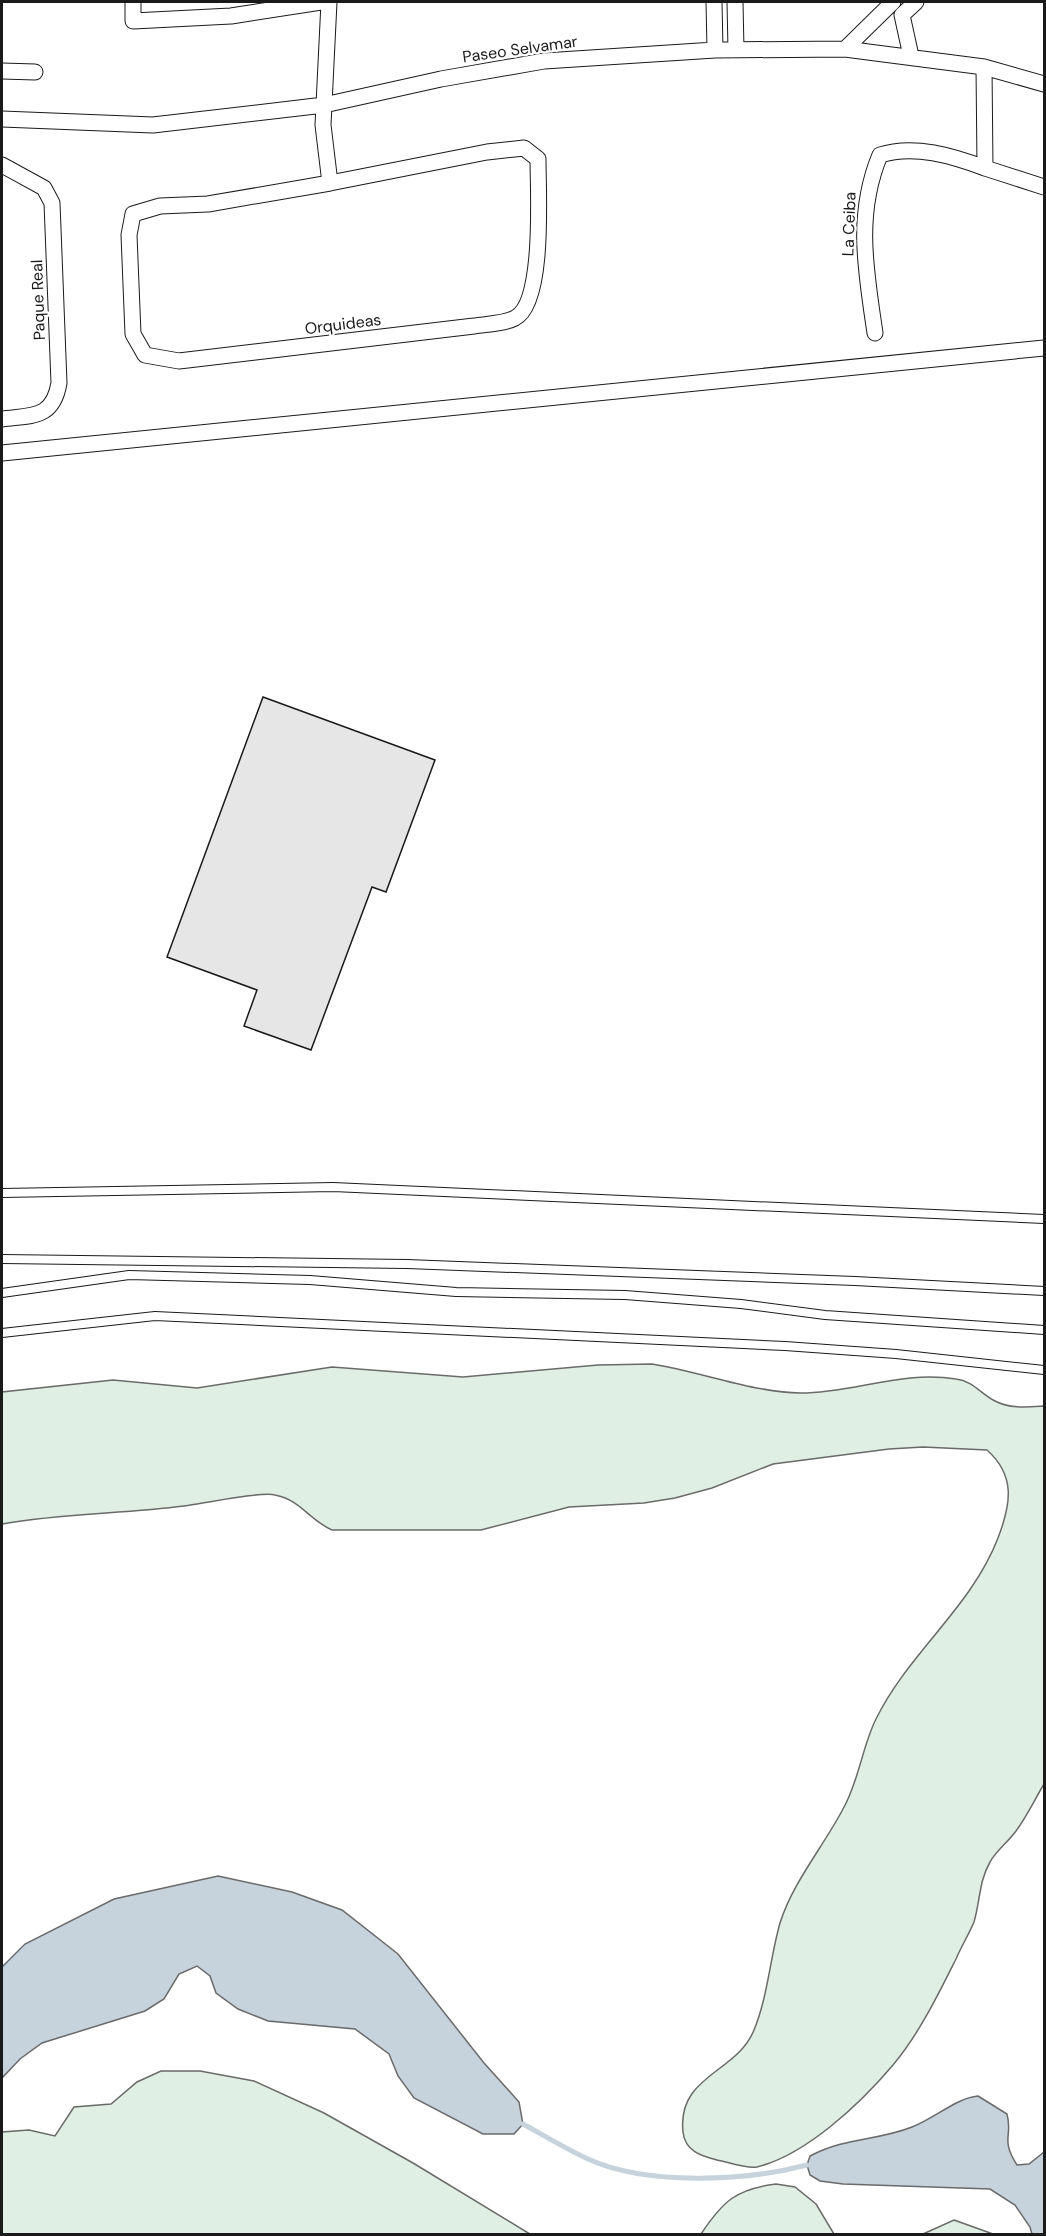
<svg xmlns="http://www.w3.org/2000/svg" width="1046" height="2236" viewBox="0 0 1046 2236" font-family="'DM Sans',sans-serif">
  <rect width="100%" height="100%" fill="#fff"/>
  <path fill="#e0efe3" stroke="#6a6a6a" stroke-width="1.5" d="M 652,1364 C 702,1372 751,1392 801,1393 C 853,1393 903,1370 956,1379 C 973,1381 981,1394 995,1401 C 1010,1409 1028,1407 1044,1406 L 1044,1784 C 1035,1799 1027,1816 1016,1831 C 1008,1842 996,1851 990,1862 C 979,1881 980,1902 974,1922 C 969,1934 961,1947 956,1959 C 938,1995 919,2034 893,2065 C 861,2103 806,2155 757,2167 C 746,2169 728,2162 717,2160 C 701,2156 685,2151 683,2132 C 677,2075 737,2073 754,2030 C 768,1996 770,1958 780,1923 C 793,1882 823,1847 843,1809 C 859,1781 862,1747 876,1719 C 909,1652 971,1608 998,1538 C 1011,1504 1016,1476 987,1450 L 923,1447 L 889,1449 L 773,1464 L 712,1488 L 675,1498 L 644,1503 L 569,1507 L 481,1530 L 332,1530 C 309,1520 301,1500 275,1495 C 261,1491 203,1504 184,1506 C 123,1514 62,1513 2,1524 L 2,1392 L 113,1380 L 197,1388 L 332,1367 L 463,1377 L 598,1365 Z
    M 161,2071 L 200,2071 L 254,2081 L 324,2113 L 413,2163 L 530,2234 L 2,2234 L 2,2132 L 29,2130 L 55,2136 L 74,2107 L 111,2104 L 137,2082 Z
    M 776,2184 L 795,2187 L 816,2204 L 834,2234 L 701,2234 C 723,2201 736,2189 776,2184 Z
    M 954,2220 L 993,2234 L 923,2234 Z"/>
  <path fill="#c6d2dc" stroke="#6a6a6a" stroke-width="1.5" d="M 218,1876 L 292,1892 L 342,1910 L 398,1954 L 484,2063 L 519,2102 L 523,2124 L 514,2134 L 483,2134 L 414,2098 L 398,2076 L 389,2054 L 355,2029 L 268,2021 L 238,2009 L 216,1993 L 210,1976 L 197,1966 L 179,1974 L 164,1999 L 145,2011 L 42,2043 L 20,2059 L 2,2078 L 2,1967 L 25,1944 L 114,1899 Z
    M 978,2096 L 1007,2114 C 1013,2137 1000,2138 1017,2165 L 1029,2164 L 1044,2152 L 1044,2234 L 1032,2234 L 1030,2227 L 1015,2205 L 990,2189 L 843,2184 L 820,2181 L 810,2175 L 807,2165 L 810,2156 C 846,2137 877,2141 912,2127 C 934,2119 956,2098 978,2096 Z"/>
  <g fill="none" stroke-linecap="round" stroke-linejoin="round">
    <path stroke="#c6d2dc" stroke-width="5" d="M 523,2124 C 545,2136 566,2149 588,2159 C 647,2186 746,2181 807,2165"/>
  </g>
  <path fill="#e6e6e6" stroke="#1a1a1a" stroke-width="1.5" d="M 263,697 L 435,760 L 386,892 L 372,887 L 311,1050 L 244,1026 L 257,990 L 167,957 Z"/>
  <g fill="none" stroke-linecap="round" stroke-linejoin="round">
    <defs>
      <path id="service" d="M 2,1193 L 333,1187 L 1044,1219
        M 2,1259 L 407,1264 L 855,1281 L 1044,1291
        M 2,1293 L 129,1275 L 310,1280 L 456,1292 L 625,1295 L 741,1304 L 825,1315 L 1044,1330
        M 2,1333 L 155,1316 L 785,1346 L 896,1354 L 1044,1370"/>
      <path id="minor" d="M 133,2 L 133,21 L 231,16 L 321,2
        M 329,2 L 323,125 L 330,183
        M 714,2 L 715,50
        M 735,2 L 736,50
        M 845,49 L 893,2
        M 911,56 L 902,15 L 916,2
        M 984,67 L 985,168 L 1044,187
        M 2,71 L 35,72
        M 2,119 L 153,125 L 324,105 L 441,79 L 544,61 L 715,50 L 845,49 L 984,67 L 1044,84
        M 524,148 L 538,159 C 538,191 545,303 515,318 C 504,324 486,324 474,326 L 179,361 L 145,355 L 133,334 L 129,235 L 133,214 L 160,206 L 208,204 L 330,183 L 487,152 Z
        M 2,165 L 44,188 L 52,203 L 59,383 C 53,419 32,415 2,419
        M 875,333 C 866,271 855,215 880,155 C 914,144 953,156 985,168
        M 2,453 L 1044,348"/>
    </defs>
    <use href="#service" stroke="#1a1a1a" stroke-width="10"/>
    <use href="#minor" stroke="#1a1a1a" stroke-width="17"/>
    <use href="#service" stroke="#fff" stroke-width="8"/>
    <use href="#minor" stroke="#fff" stroke-width="15"/>
  </g>
  <g text-anchor="middle" dominant-baseline="central" stroke-width="4.5" stroke-linejoin="round" paint-order="stroke">
    <g font-size="16" fill="#1a1a1a" stroke="#fff">
      <text transform="translate(520 49) rotate(-8)">Paseo Selvamar</text>
      <text transform="translate(849 224) rotate(-88)">La Ceiba</text>
      <text transform="translate(38 300) rotate(-92)">Paque Real</text>
      <text transform="translate(343 324) rotate(-7)">Orquideas</text>
    </g>
  </g>
  <rect width="1046" height="2236" fill="none" stroke="#1a1a1a" stroke-width="6"/>
</svg>
